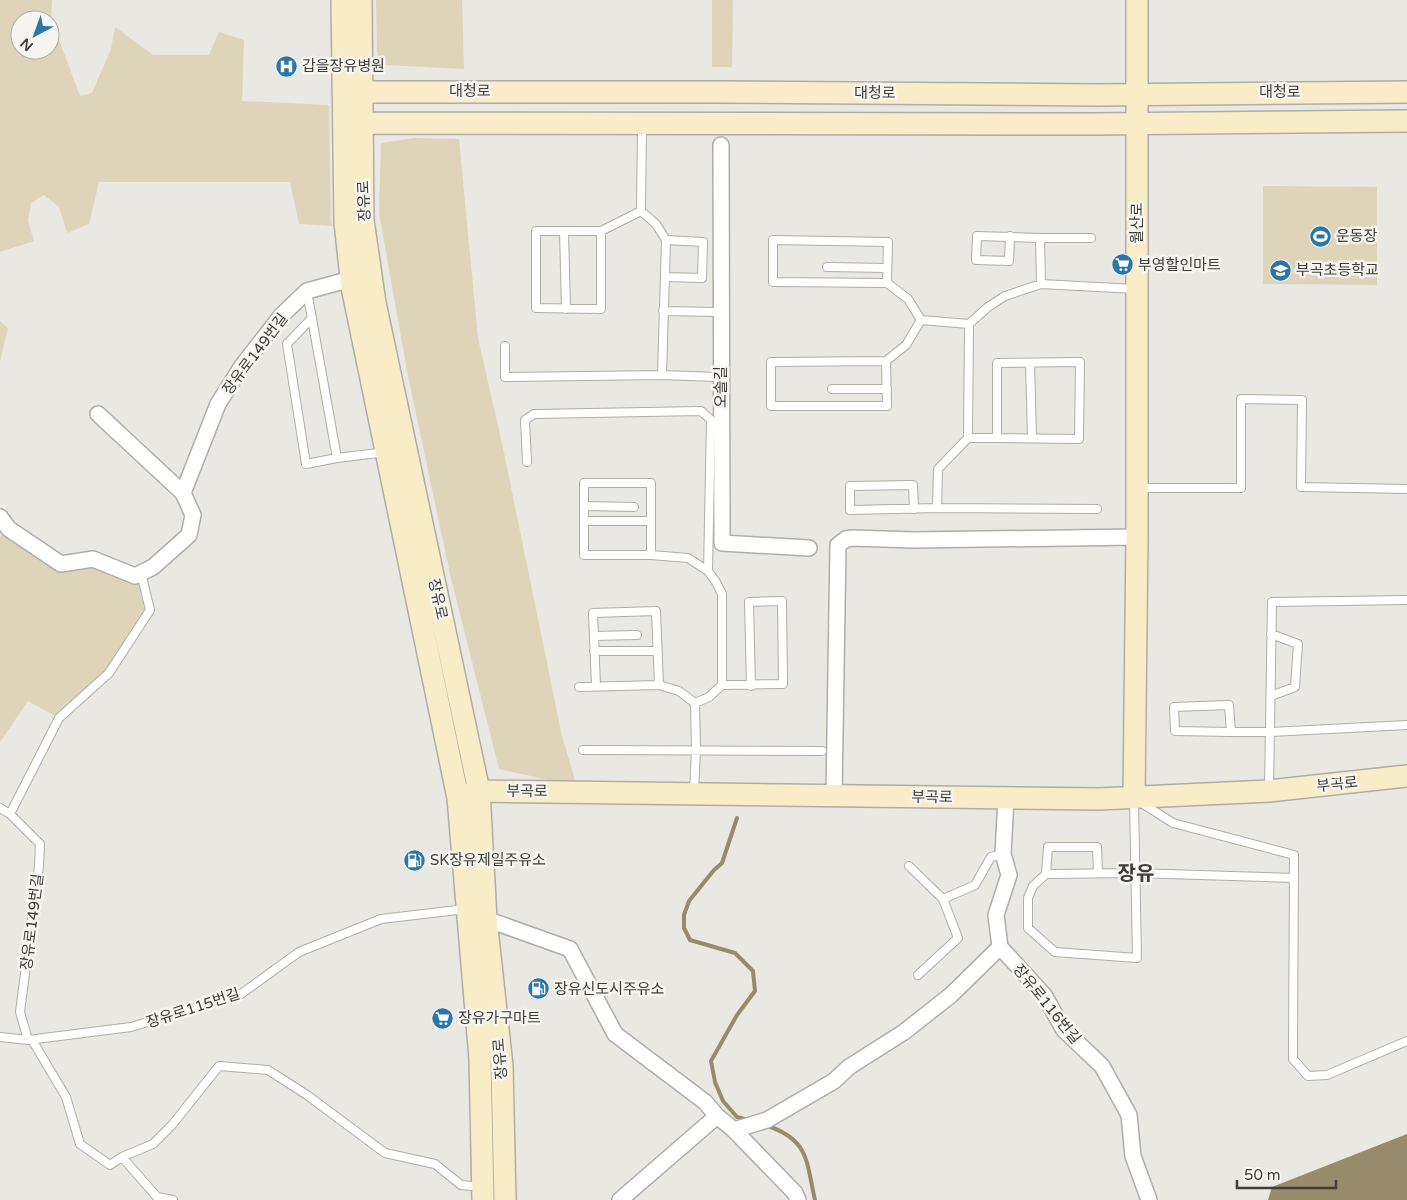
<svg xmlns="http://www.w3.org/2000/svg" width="1407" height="1200" viewBox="0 0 1407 1200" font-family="'Varela Round','Noto Sans KR',sans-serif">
  <rect width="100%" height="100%" fill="#eae8e2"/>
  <path fill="#ddd4ba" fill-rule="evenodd" d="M 0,0 L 52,0 L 51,18 L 80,96 L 92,93 L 111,49 L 115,27 L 153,55 L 209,55 L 219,32 L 244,40 L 242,101 L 329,105 L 331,222 L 333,226 L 299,224 L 290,182 L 99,182 L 89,224 L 67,233 L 59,207 L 44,195 L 31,203 L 28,221 L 34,241 L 0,252 ZM 20,20 L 50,20 L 50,50 L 20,50 Z
    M 376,0 L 462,0 L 464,69 L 386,65 L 381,61 L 377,53 Z
    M 712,0 L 733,0 L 732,67 L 712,67 Z
    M 414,138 L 459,139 L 478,338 L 503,448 L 562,736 L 575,780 L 558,782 L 499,769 L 450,574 L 408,376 L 379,213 L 381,143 Z
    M 1263,186 L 1377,187 L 1377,285 L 1263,284 Z
    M 0,321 L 8,328 L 0,362 Z
    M 9,529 L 61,564 L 93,559 L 135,576 L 150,610 L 109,673 L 59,718 L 28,701 L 0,742 L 0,536 Z"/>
  <path fill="#968c6c" d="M 1407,1134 L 1407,1200 L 1268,1200 L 1272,1187 Z"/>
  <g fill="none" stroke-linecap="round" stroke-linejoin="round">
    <path stroke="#968c6c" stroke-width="4" d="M 737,818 L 722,863 L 714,870 L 689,901 L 684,915 L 684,928 L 690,940 L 735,953 L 753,971 L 755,991 L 737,1015 L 711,1061 L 715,1082 L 723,1101 L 737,1117 L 749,1120
      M 765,1125 C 809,1139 806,1160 815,1200"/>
    <defs>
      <path id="lane" d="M 564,231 L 566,309
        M 601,231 L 601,309 L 536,308 L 536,231 L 601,231 L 641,211 L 642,125
        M 1010,236 L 1009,261 L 976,260 L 977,236 L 1040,238
        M 827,267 L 887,268
        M 665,277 L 702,278 L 703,242 L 666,240
        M 887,283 L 773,282 L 773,240 L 888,242 L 887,283 L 908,299 L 921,320 L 969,324
        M 1041,284 L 1040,238 L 1091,238
        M 307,291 L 337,458 L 386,452
        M 663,311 L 716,312
        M 312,318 L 287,344 L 306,464 L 337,458
        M 505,346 L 505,377 L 662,375 L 666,240 L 656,224 L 641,211
        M 886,361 L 887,406 L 771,406 L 771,362 L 886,361 L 906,345 L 921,320
        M 1080,362 L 1079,439 L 997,438 L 997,363 Z
        M 1030,363 L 1032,438
        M 662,375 L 717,377
        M 832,389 L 887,389
        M 968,438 L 938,469 L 937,508 L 1097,509
        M 997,438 L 968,438 L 969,324 L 988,307 L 1005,296 L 1041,284 L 1135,289
        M 527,462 L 525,420 L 534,414 L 701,411 L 711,420 L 708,571 L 716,582 L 722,594 L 722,685 L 709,697 L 695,703 L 696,750 L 694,791
        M 1139,488 L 1241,488 L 1241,399 L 1302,400 L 1301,487 L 1407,489
        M 584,506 L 634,507
        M 914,509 L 913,485 L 850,486 L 850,510 L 937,508
        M 584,521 L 651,521
        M 651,555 L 584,555 L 584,483 L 651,483 L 651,555 L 688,558 L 708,571
        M 1271,634 L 1298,644 L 1295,687 L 1271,696
        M 594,636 L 637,635
        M 594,651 L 657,651
        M 722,685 L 783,684 L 782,601 L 749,602 L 751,686
        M 596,686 L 593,613 L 656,611 L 659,685
        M 579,687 L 659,685 L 679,691 L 695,703
        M 1229,705 L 1231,732 L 1175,731 L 1174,707 Z
        M 1231,732 L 1271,732 L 1407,725
        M 583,750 L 822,751
        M 1269,789 L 1272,602 L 1407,600
        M 1134,800 L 1137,958 L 1055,952 L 1028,928 L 1028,898 L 1033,886 L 1046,874 L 1135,873 L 1294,878
        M 1140,802 L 1173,823 L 1294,855 L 1293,1059 L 1308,1076 L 1327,1075 L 1407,1041
        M 0,808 L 10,814
        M 909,866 L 943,899 L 975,885 L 991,857 L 1003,854
        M 1046,874 L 1048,847 L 1097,847 L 1098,873
        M 918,975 L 958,938 L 943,899
        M 0,1037 L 28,1040 L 131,1027 L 241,994 L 299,952 L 381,919 L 466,909
        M 28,1040 L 20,1012 L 39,866 L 40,844 L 10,814 L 59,718 L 109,673 L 150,610 L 141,573
        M 32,1040 L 66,1097 L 80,1144 L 110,1165 L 122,1157 L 153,1144 L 172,1125 L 219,1066 L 268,1070 L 307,1095 L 385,1153 L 435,1164 L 461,1185 L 482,1187
        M 122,1157 L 157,1197 L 173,1200"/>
      <path id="street" d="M 721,145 L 722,543 L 809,548
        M 183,493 L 218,404 L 242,366 L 281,316 L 307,291 L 351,279
        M 0,517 L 9,529 L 61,564 L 93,559 L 135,576 L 153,567 L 189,535 L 193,515 L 183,493 L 98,414
        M 834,795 L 838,545 L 846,539 L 852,538 L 914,540 L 1137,537
        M 1006,798 L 1003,854 L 1009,875 L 996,915 L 1000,947 L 1044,995 L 1064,1030 L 1102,1066 L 1129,1115 L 1133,1156 L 1149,1200
        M 486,919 L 570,949 L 615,1034 L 705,1102 L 717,1116 L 734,1130 L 795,1193 L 798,1200
        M 734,1130 L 767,1120 L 834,1081 L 849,1067 L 904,1032 L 951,995 L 1000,947
        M 620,1200 L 717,1116"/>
      <path id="secondary" d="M 342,0 L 345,222 L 352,287 L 458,798 L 480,1059 L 483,1200
        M 361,0 L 363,220 L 375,303 L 479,791 L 486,919 L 502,1066 L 505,1200
        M 347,92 L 722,92 L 1097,95 L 1407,92
        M 347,123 L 1097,124 L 1407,121
        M 466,795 L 479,791 L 1099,799 L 1269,791 L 1407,776
        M 1134,798 L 1137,537 L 1137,0"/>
    </defs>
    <use href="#lane" stroke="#aeada7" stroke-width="10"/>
    <use href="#street" stroke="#aeada7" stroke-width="18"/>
    <use href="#secondary" stroke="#aeada7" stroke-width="24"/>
    <use href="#lane" stroke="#fff" stroke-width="8"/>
    <use href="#street" stroke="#fff" stroke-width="15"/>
    <use href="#secondary" stroke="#f8edc6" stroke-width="21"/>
  </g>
  <defs>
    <symbol id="hospital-disc" viewBox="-11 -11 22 22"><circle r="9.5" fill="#2a76a9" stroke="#f7f5ef"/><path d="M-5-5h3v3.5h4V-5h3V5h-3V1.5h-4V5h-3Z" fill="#fff"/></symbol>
    <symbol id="stadium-disc" viewBox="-11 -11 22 22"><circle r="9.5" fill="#2a76a9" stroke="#f7f5ef"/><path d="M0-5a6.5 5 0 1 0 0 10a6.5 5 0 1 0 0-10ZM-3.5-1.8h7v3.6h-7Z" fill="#fff"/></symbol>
    <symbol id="supermarket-disc" viewBox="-11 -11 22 22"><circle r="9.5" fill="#2a76a9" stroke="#f7f5ef"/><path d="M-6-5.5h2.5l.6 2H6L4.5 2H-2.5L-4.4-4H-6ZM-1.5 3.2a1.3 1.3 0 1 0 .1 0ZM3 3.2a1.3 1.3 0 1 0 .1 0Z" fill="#fff"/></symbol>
    <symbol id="school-disc" viewBox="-11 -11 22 22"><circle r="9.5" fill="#2a76a9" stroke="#f7f5ef"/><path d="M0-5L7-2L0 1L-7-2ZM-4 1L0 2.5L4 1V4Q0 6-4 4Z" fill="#fff"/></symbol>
    <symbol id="fuel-disc" viewBox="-11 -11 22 22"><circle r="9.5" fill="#2a76a9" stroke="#f7f5ef"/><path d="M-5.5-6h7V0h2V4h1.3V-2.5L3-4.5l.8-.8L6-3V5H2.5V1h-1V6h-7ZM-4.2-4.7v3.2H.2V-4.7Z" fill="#fff"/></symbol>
  </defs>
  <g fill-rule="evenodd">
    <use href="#hospital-disc" x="274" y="54" width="25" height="25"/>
    <use href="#stadium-disc" x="1308" y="224" width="25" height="25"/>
    <use href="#supermarket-disc" x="1110" y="252" width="25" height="25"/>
    <use href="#school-disc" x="1268" y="258" width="25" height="25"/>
    <use href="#fuel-disc" x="402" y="848" width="25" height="25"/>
    <use href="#fuel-disc" x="526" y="976" width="25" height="25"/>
    <use href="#supermarket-disc" x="430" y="1006" width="25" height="25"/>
  </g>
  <g text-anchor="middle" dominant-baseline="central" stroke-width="5" stroke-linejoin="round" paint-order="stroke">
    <g font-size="15" fill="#3e3d3b" stroke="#f7f5ef" text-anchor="start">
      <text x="302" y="66">갑을장유병원</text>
      <text x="1336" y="236">운동장</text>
      <text x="1138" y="265">부영할인마트</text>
      <text x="1296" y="270">부곡초등학교</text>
      <text x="430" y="860">SK장유제일주유소</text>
      <text x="554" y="989">장유신도시주유소</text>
      <text x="458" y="1018">장유가구마트</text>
    </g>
    <g font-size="15" fill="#3e3d3b" stroke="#f7f5ef">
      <text x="470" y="91">대청로</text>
      <text x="1280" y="92">대청로</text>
      <text x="875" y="93">대청로</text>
      <text transform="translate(364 201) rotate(-92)">장유로</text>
      <text transform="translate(1137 223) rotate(-90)">월산로</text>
      <text transform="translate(255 354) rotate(-53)">장유로149번길</text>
      <text transform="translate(721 387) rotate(-90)">오솔길</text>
      <text transform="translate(438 599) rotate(78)">장유로</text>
      <text transform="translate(1337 784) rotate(-6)">부곡로</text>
      <text transform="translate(527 791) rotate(1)">부곡로</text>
      <text transform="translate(932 797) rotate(1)">부곡로</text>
      <text transform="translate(32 922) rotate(-83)">장유로149번길</text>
      <text transform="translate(1047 1004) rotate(51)">장유로116번길</text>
      <text transform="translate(193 1008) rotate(-18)">장유로115번길</text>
      <text transform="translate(500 1059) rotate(-94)">장유로</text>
    </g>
    <g font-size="20" font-weight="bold" fill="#3e3d3b" stroke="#f7f5ef">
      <text x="1136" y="874">장유</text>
    </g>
  </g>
  <g transform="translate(35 35) rotate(221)"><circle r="24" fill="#f7f5ef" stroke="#adaba7"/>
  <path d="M0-4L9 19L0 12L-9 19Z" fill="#2a76a9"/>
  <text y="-8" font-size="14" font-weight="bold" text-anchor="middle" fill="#3e3d3b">N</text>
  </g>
  <path d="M1237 1180v8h99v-8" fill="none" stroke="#3e3d3b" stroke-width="2.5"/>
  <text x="1244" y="1180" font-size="15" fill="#3e3d3b" stroke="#f7f5ef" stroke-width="4" paint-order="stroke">50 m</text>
</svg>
